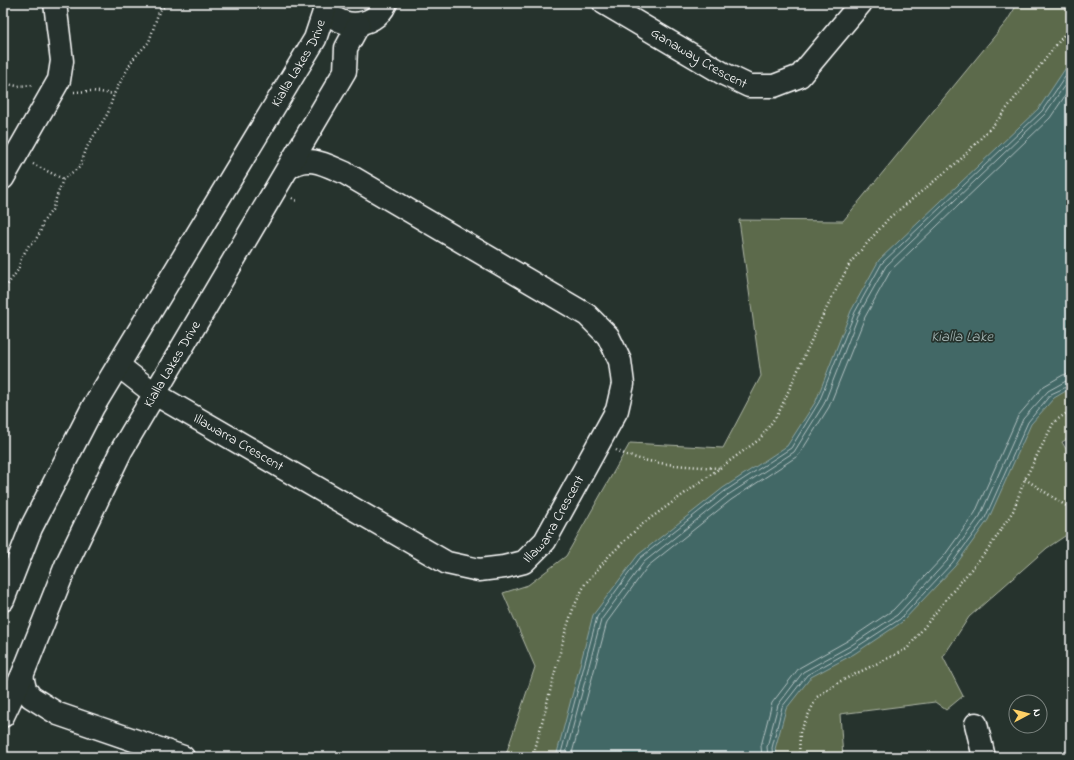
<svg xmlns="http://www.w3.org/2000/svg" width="1074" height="760" viewBox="0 0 1074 760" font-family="'Indie Flower',sans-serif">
  <rect width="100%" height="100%" fill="#26332d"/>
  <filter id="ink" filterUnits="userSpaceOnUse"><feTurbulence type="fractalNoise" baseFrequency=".025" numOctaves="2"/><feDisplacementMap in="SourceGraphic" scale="8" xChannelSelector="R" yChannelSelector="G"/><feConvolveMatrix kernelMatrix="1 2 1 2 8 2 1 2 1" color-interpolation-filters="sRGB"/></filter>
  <g filter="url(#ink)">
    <path fill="#5c6b4c" stroke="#aeb5a6" d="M 1018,3 L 1071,3 L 1071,437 L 1062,442 L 1071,458 L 1071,532 L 1047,548 L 969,617 L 943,657 L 963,696 L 946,710 L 935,702 L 840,714 L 843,757 L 505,757 L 535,667 L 503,593 L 528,585 L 566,556 L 630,443 L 723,448 L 761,376 L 739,220 L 843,221 L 1007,21 Z"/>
    <path fill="#426766" stroke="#8ea4a3" d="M 1071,60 L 1071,388 L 1054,398 L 1031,424 L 988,520 L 955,566 L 902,622 L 854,654 L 811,677 L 786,709 L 775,749 L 777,757 L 556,757 L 593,615 L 638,555 L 723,488 L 787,446 L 816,401 L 851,311 L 879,260 L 1039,108 Z"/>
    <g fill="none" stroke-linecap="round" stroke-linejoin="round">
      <path stroke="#b3c2c2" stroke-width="1" d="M 560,757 L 597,617 L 640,558 L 725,491 L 791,448 L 819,402 L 855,312 L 882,263 L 1042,111 L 1071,68
        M 565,757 L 601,620 L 644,562 L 728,495 L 794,452 L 824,404 L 859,314 L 886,266 L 1045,114 L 1071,76
        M 571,757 L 607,622 L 648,566 L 731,500 L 799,455 L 829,407 L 865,317 L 891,270 L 1050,118 L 1071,87
        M 762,757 L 761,746 L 772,703 L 799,668 L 847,641 L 893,610 L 944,556 L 975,513 L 1018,416 L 1044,386 L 1063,375 L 1071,374
        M 768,757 L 767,747 L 778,705 L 803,672 L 850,646 L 897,615 L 948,560 L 980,516 L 1023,419 L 1048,391 L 1066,381 L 1071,380
        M 773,757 L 772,748 L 782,707 L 807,675 L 852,650 L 900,619 L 952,563 L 985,518 L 1028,422 L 1051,394 L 1071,385"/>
      <defs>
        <g id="minor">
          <path d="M 322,3 C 334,30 374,31 386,3"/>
          <path id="s1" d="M 604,3 L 724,74 L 749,86 L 774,86 L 800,76 L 861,3"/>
          <path d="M 3,178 L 59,80 L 62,61 L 55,3"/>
          <path id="s2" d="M 119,366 L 155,394 L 447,563 L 479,570 L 504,567 L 524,562 L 545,541 L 617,410 L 623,384 L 620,361 L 608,336 L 587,315 L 345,173 C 326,165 308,154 290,167"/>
          <path id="s3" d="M 3,600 L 31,528 L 93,407 L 315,39 L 325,9"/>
          <path d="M 22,676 L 25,689 L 31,697 L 58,714 L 183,757"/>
          <path id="s4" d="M 3,716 L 22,676 L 67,563 L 121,451 L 345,71 L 346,48 L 359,24"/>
          <path d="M 976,724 L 984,757"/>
        </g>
      </defs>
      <use href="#minor" stroke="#fff" stroke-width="25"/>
      <path stroke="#fff" stroke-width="2.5" stroke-dasharray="1 3" stroke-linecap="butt" d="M 153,3 L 161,9
        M 3,83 L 17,86 L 34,85
        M 74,92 L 92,91 L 114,94
        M 33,164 L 63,179
        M 292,198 L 297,201
        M 3,291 L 18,270 L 21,259 L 29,245 L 33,243 L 40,233 L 43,222 L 52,210 L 63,179 L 80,167 L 87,147 L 108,113 L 114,94 L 133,59 L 149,42 L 158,14 L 161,9 L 170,3
        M 616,450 C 643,465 688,466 719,468
        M 1025,479 L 1071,509
        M 533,757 L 565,633 L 573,609 L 585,584 L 609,556 L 641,525 L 760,439 L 779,412 L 822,317 L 850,263 L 889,218 L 960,160 L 997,121 L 1071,26
        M 799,757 L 800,732 L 817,697 L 839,682 L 907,649 L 947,598 L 990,547 L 1013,511 L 1025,479 L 1054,422 L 1071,410"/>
      <use href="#minor" stroke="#26332d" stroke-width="22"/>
    </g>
  </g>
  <g text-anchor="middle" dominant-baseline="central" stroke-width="3.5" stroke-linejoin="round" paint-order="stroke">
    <g font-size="14" fill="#fff" stroke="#26332d">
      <text stroke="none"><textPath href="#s1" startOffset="110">Ganaway Crescent</textPath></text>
      <text stroke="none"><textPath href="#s3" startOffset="614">Kialla Lakes Drive</textPath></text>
      <text stroke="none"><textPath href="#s4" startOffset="391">Kialla Lakes Drive</textPath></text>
      <text stroke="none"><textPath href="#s2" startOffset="142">Illawarra Crescent</textPath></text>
      <text stroke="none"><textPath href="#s2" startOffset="514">Illawarra Crescent</textPath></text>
    </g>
    <g font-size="15" font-style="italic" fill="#aabbba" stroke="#26332d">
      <text x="962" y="337">Kialla Lake</text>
    </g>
  </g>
  <rect width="1074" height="760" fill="none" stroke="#26332d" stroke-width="16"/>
  <rect x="8" y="8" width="1058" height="744" fill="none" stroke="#fff" stroke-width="1.5" filter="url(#ink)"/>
  <g transform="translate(1028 714) rotate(83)"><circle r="19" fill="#26332d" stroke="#7d8581"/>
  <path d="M0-3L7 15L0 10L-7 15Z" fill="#ffd166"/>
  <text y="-6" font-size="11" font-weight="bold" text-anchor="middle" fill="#ffffff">N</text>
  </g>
</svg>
